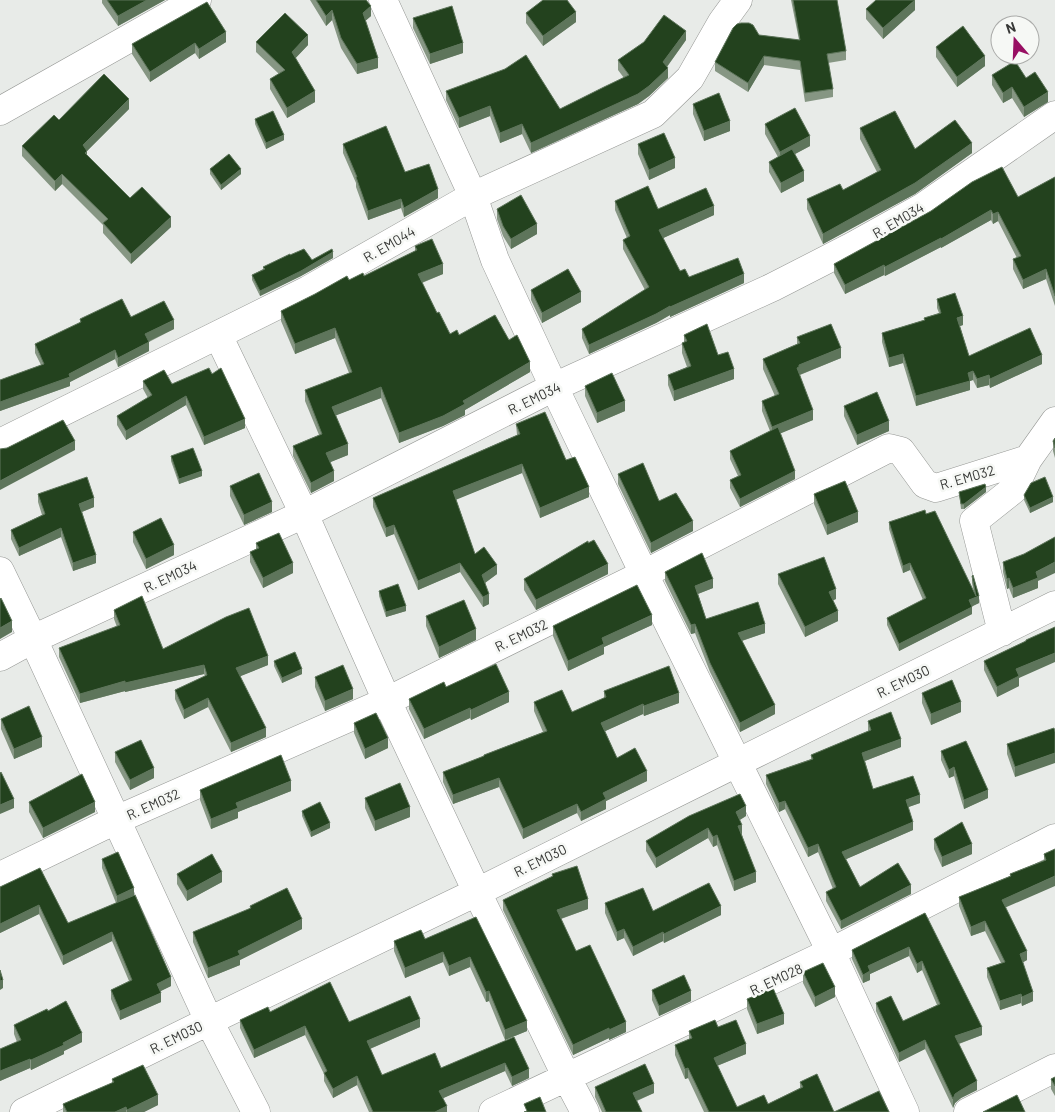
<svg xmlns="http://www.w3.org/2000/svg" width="1055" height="1112" viewBox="0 0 1055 1112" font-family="Barlow,sans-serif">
  <rect width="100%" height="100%" fill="#e8ebe8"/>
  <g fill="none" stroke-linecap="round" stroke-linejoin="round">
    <defs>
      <path id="street" d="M 383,0 L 473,196 L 495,260 L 554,387 L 644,574 L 831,952 L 905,1112
        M 0,111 L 197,0
        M 218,335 L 304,514 L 387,701 L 477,892 L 567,1078 L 585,1112
        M 0,443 L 308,290 L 473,196 L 653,114 L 690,78 L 722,22 L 738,0
        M 0,571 L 33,639 L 209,1021 L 256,1112
        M 1002,632 L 974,521 L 1013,490 L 1028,459 L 1055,421
        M 0,657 L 33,639 L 304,514 L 554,387 L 773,287 L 853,246 L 923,207 L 1055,115
        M 0,876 L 116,820 L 387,701 L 644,574 L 889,448 L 901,451 L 925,484 L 936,488 L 1028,459
        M 24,1112 L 209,1021 L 477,892 L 1055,605
        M 493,1112 L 831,952 L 1055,838
        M 968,1112 L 1055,1068"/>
    </defs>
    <use href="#street" stroke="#959794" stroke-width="29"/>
    <use href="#street" stroke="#fff" stroke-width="28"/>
  </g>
  <path fill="#869683" d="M 102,0 L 165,0 L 118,26 L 102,3 Z
    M 310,0 L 366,0 L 371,16 L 365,21 L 378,68 L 357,74 L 341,48 L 332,20 L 326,26 Z
    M 791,0 L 837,0 L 846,51 L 846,60 L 828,63 L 833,89 L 833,97 L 805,102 L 800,70 L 764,65 L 748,92 L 715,71 L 715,62 L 759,35 L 799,40 Z
    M 866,9 L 915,10 L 883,39 L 866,19 Z
    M 526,13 L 576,22 L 543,46 L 526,23 Z
    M 413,18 L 463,53 L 430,64 L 413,28 Z
    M 686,40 L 667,67 L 668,78 L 649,96 L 638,104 L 531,153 L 522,134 L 500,143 L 490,116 L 459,128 L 446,100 L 446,91 L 560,109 L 624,78 L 618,70 L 618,60 Z
    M 226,42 L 199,59 L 195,53 L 150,82 L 132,54 L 132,44 Z
    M 256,42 L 308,45 L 295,58 L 315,102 L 287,118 L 270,89 L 270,79 L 279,74 L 256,52 Z
    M 936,47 L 985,66 L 957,87 L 936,57 Z
    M 992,75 L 1026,78 L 1048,102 L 1024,117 L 1012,98 L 1003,103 L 992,85 Z
    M 693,104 L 730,131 L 704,141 L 693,114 Z
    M 129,109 L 87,151 L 87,155 L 130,198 L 171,227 L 131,264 L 103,233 L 103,225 L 62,184 L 55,191 L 22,156 L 22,146 L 59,120 Z
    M 255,119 L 284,140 L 266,149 L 255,124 Z
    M 765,124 L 810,146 L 795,154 L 804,181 L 781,193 L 769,172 L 769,162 L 778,157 L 765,134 Z
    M 860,128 L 915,149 L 972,153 L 915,194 L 823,244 L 807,209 L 807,199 L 843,190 L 877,172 L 860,139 Z
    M 343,144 L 405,172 L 438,198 L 404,217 L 401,208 L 368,220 L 356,187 L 356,183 L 343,153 Z
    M 638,144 L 675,168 L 649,180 L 638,154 Z
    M 210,169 L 241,174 L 221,190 L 210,174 Z
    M 1055,177 L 1055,306 L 1046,279 L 1023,289 L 1013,269 L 1013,259 L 1017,258 L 998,221 L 993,224 L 991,220 L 941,248 L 941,247 L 885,276 L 884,275 L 845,294 L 834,273 L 834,264 L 1018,197 Z
    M 615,201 L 658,209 L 714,215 L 663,238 L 680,271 L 689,277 L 744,283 L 670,317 L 670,315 L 656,323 L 589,354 L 582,338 L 582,329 L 645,290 L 623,249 L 623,240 L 627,238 L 615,210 Z
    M 497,209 L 537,234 L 511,249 L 503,236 L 497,219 Z
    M 415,246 L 443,274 L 422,283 L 437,313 L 450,334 L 509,340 L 530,372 L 465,410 L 465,415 L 443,426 L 399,443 L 381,398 L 336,415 L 348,455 L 330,462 L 334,481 L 311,493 L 293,456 L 293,446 L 319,435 L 305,401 L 305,390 L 349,373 L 335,338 L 295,354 L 281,321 L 281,311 L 349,280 L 364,276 L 415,251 Z
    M 290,255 L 312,260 L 333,258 L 301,276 L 260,296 L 252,280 L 252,275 L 263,269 L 263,267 Z
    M 531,290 L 581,302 L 542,323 L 531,300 Z
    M 937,299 L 963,325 L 960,326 L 969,356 L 1042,364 L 990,388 L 989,385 L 977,388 L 973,380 L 970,381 L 970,390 L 916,406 L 903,363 L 889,367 L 882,342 L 882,333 L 924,320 L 924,318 L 939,313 L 937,308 Z
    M 131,317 L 174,329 L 149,342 L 149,351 L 118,367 L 115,359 L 70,382 L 70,386 L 0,411 L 0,380 L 41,365 L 35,353 L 35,344 L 80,323 L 80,319 Z
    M 684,335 L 718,355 L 734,379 L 674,401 L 668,385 L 668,375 L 687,367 L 682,353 L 682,343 L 684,343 Z
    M 797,337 L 841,358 L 800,375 L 813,420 L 780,433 L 795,479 L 740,507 L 730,488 L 730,480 L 738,476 L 730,459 L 730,451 L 770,431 L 762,411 L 762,401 L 775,396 L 763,369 L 763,359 L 797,344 Z
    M 212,374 L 245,428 L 204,445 L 186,405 L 126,440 L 117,425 L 117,416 L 148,398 L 143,389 L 143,381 L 172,384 Z
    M 585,386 L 625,411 L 597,423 L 585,396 Z
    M 844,406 L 889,431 L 857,445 L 844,416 Z
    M 516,424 L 566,460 L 589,497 L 540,518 L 522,473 L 456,499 L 475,554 L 497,574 L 485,583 L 489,604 L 483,607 L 460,572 L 418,590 L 394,534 L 386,537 L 373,507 L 373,498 L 517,435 Z
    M 1055,438 L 1055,458 L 1053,451 L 1053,441 Z
    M 171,456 L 202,476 L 179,484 L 171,461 Z
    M 618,474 L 659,501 L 693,531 L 651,553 L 618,484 Z
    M 230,486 L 272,512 L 244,525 L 230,496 Z
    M 959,492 L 986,492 L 964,509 L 961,509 Z
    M 38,494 L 94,507 L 82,512 L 96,563 L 73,571 L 61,537 L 19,556 L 11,539 L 11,530 L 42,515 L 38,502 Z
    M 814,494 L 858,522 L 827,535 L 814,504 Z
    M 1024,495 L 1053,502 L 1030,513 L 1024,500 Z
    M 926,514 L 974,593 L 972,583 L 972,576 L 979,603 L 972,606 L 972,614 L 899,651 L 887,625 L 887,618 L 923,600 L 910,570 L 903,573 L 889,529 L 889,522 Z
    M 133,532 L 174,555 L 146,569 L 133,542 Z
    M 256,543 L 293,573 L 263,588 L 250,562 L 250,552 L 256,549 Z
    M 1003,562 L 1038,581 L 1038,588 L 1013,598 L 1009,588 L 1007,589 L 1003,572 Z
    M 665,572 L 713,588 L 698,594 L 706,619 L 765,633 L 742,641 L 775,714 L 740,732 L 710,672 L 695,633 L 691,634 L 665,581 Z
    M 608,574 L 536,610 L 524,590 L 524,579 Z
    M 778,574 L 836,599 L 833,600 L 838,621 L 805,637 L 778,584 Z
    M 379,591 L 406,611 L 386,617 L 379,596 Z
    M 114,610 L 163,649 L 268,665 L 240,676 L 266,737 L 231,752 L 208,707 L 184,719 L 175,699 L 175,690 L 205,676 L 204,674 L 125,692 L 125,691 L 80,703 L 59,657 L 59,648 L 117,627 L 114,619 Z
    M 426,616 L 476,640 L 439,658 L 426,626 Z
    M 652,625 L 604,647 L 604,654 L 568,671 L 553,636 L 553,626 Z
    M 1055,627 L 1019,678 L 1019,686 L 997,697 L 984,670 L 984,661 Z
    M 274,661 L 302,674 L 282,683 L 274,666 Z
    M 315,677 L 353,699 L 325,711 L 315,687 Z
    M 446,687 L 509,702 L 471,720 L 470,718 L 424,739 L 409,709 L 409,699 Z
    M 604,691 L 679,703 L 644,716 L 643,714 L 605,731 L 617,758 L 647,781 L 606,801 L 606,809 L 581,821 L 577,813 L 523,839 L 499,787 L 453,804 L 443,782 L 443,772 L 484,756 L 484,755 L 543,732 L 534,711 L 534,702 L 572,712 L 604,698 Z
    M 922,693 L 961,712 L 931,725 L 922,703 Z
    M 1,719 L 42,747 L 14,759 L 1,729 Z
    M 868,721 L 901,747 L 865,761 L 873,789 L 920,803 L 908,807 L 913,830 L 846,859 L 860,887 L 911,894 L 841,929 L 826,901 L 826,892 L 833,889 L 818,852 L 808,857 L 785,809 L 779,812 L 766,784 L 766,775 L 811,759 L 811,755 L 868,731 Z
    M 354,723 L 388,748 L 365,759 L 354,733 Z
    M 1054,728 L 1015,777 L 1007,754 L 1007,744 Z
    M 941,751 L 988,798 L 964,809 L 954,776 L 949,778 L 941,760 Z
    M 115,752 L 154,778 L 130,790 L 115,762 Z
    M 200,790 L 291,791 L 238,812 L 238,818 L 211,829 L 200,800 Z
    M 365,798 L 410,817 L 375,831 L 365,808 Z
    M 29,802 L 95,812 L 43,838 L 29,812 Z
    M 302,811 L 330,828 L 311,837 L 302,816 Z
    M 746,816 L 740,820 L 742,835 L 756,882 L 734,891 L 717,845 L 713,847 L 708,838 L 656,868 L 646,851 L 646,841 Z
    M 934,839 L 972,854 L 942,867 L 934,849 Z
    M 1055,849 L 1005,907 L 1027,960 L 1023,962 L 1033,1001 L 1022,1006 L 1021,1003 L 1000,1010 L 987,977 L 987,968 L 1001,963 L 985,931 L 971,936 L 959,906 L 959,897 L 1010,876 L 1010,874 L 1044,860 L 1044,854 Z
    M 102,859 L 134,896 L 171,986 L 160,991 L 161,1002 L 120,1020 L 111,999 L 111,990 L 129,981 L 112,941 L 63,965 L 39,914 L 0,933 L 0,942 L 0,887 L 40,868 L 68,923 L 116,903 L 102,868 Z
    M 177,874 L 222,882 L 187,901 L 177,884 Z
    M 503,900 L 588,909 L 561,919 L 576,951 L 626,1032 L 609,1040 L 609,1038 L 573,1055 L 503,910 Z
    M 605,903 L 653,911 L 721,915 L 664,943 L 663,941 L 633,956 L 624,938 L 617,941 L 605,913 Z
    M 250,906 L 302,929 L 240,960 L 240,965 L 208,978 L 193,942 L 193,932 L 250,909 Z
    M 925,913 L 982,1035 L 959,1044 L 977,1090 L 961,1098 L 955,1103 L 953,1108 L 925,1049 L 899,1062 L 876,1011 L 876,1003 L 903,1021 L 937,1005 L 922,970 L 917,973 L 909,956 L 870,974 L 870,980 L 863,983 L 852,959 L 852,950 Z
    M 476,917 L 527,1031 L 505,1040 L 489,1001 L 486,1002 L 470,967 L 449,976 L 443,962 L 405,978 L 394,951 L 394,941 L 425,939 Z
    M 803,972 L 835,997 L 815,1007 L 803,983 Z
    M 652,990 L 691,1001 L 659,1016 L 652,1000 Z
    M 747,999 L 784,1024 L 757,1034 L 747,1009 Z
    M 48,1011 L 82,1042 L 64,1051 L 64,1054 L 31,1070 L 30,1068 L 0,1081 L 0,1049 L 17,1042 L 14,1034 L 14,1025 Z
    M 270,1012 L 349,1022 L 420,1027 L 370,1049 L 382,1075 L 441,1068 L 514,1037 L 529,1078 L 512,1086 L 505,1071 L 443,1098 L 447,1112 L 369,1112 L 357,1085 L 333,1098 L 324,1081 L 324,1074 L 305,1035 L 254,1058 L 240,1028 L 240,1020 Z
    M 718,1027 L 746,1054 L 717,1066 L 737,1107 L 768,1104 L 800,1088 L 800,1082 L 834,1112 L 889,1112 L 704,1112 L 688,1078 L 685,1079 L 675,1055 L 675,1045 L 689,1039 L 689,1031 Z
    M 1055,1077 L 1055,1096 L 1051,1089 L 1051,1079 Z
    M 112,1079 L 158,1105 L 144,1112 L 63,1112 L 63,1104 L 112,1083 Z
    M 595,1087 L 654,1093 L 637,1101 L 642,1112 L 602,1112 L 595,1097 Z"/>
  <path fill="#5e755b" d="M 147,0 L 165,0 L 118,26 L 118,16 Z
    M 915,0 L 915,10 L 883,39 L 883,28 Z
    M 371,6 L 371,16 L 363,23 L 363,13 Z
    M 332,10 L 332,20 L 326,26 L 326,16 Z
    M 576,12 L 576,22 L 543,46 L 543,36 Z
    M 686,31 L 686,40 L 663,72 L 663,62 Z
    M 226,32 L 226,42 L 199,59 L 199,49 Z
    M 308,35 L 308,45 L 292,62 L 292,52 Z
    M 195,43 L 195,53 L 150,82 L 150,72 Z
    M 463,43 L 463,53 L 430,64 L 430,54 Z
    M 764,56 L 764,65 L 748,92 L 748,83 Z
    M 985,56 L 985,66 L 957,87 L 957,77 Z
    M 378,58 L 378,68 L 357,74 L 357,64 Z
    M 668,68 L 668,78 L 649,96 L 638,104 L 531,153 L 531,143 Z
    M 1012,87 L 1012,98 L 1003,103 L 1003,93 Z
    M 315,91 L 315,102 L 287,118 L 287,108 Z
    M 1048,92 L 1048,102 L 1024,117 L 1024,107 Z
    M 129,99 L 129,109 L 87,151 L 87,161 L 83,145 Z
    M 490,106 L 490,116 L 459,128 L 459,118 Z
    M 730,121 L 730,131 L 704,141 L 704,131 Z
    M 522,124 L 522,134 L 500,143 L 500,133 Z
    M 284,135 L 284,140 L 266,149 L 266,143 Z
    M 810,136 L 810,146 L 780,162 L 780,152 Z
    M 972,143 L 972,153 L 915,194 L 823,244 L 823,234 Z
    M 675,158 L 675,168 L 649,180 L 649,170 Z
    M 241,169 L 241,174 L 221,190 L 221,185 Z
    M 804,171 L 804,181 L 781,193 L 781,183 Z
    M 62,174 L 62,184 L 55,191 L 55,181 Z
    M 438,189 L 438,198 L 404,217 L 404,208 Z
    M 401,199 L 401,208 L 368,220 L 368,211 Z
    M 714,206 L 714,215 L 659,240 L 659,230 Z
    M 991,210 L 991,220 L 941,248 L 941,239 Z
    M 998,212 L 998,221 L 993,224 L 993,214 Z
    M 171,217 L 171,227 L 131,264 L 131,254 Z
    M 537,224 L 537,234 L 511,249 L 511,239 Z
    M 941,238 L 941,247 L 885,276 L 885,267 Z
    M 333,252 L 333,258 L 301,276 L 260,296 L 260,291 Z
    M 443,264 L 443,274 L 418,284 L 418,274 Z
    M 884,265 L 884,275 L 845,294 L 845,285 Z
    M 1046,269 L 1046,279 L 1023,289 L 1023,280 Z
    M 744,274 L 744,283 L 670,317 L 670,307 Z
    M 581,292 L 581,302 L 542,323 L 542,313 Z
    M 670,306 L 670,315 L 656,323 L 589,354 L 589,345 Z
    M 963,316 L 963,325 L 957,327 L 957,318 Z
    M 174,320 L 174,329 L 145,343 L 145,334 Z
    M 335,328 L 335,338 L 295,354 L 295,344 Z
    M 149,342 L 149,351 L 118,367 L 118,358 Z
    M 841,348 L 841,358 L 799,375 L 797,368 L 799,365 Z
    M 115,350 L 115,359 L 70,382 L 70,386 L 0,411 L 0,402 L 69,374 Z
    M 903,354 L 903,363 L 889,367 L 889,358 Z
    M 1042,355 L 1042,364 L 990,388 L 990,379 Z
    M 530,362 L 530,372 L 465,410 L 465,415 L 443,426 L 399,443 L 399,433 L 463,401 Z
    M 734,369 L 734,379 L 674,401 L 674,391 Z
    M 973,371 L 973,380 L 970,381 L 970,390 L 916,406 L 916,396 L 968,373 Z
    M 989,375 L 989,385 L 977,388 L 977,379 Z
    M 381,387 L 381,398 L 332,417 L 332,407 Z
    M 186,396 L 186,405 L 126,440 L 126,431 Z
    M 625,401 L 625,411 L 597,423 L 597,413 Z
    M 813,410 L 813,420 L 772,437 L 772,427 Z
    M 245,419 L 245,428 L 204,445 L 204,437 Z
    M 889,421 L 889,431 L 857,445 L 857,435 Z
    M 75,441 L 75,450 L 0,490 L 0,481 Z
    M 348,444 L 348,455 L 326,464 L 326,453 Z
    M 522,464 L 522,473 L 453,501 L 453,491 Z
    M 202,471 L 202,476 L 179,484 L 179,479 Z
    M 334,471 L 334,481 L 311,493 L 311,483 Z
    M 795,471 L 795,479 L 740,507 L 740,499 Z
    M 589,487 L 589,497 L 540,518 L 540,508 Z
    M 986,487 L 986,492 L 964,509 L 964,504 Z
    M 1053,497 L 1053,502 L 1030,513 L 1030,508 Z
    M 94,498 L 94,507 L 79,513 L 79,504 Z
    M 272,502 L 272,512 L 244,525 L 244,515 Z
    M 858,512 L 858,522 L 827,535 L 827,525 Z
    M 693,521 L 693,531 L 651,553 L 651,543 Z
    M 394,525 L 394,534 L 386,537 L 386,528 Z
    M 61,528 L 61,537 L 19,556 L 19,548 Z
    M 174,545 L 174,555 L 146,569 L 146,559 Z
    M 96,555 L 96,563 L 73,571 L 73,563 Z
    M 1055,562 L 1055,573 L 1038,581 L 1038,588 L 1013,598 L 1013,588 L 1036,572 Z
    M 293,563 L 293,573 L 263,588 L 263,578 Z
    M 460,563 L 460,572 L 418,590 L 418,581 Z
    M 910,563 L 910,570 L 903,573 L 903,566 Z
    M 608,564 L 608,574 L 536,610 L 536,600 Z
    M 497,565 L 497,574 L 482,585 L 482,575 Z
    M 1009,578 L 1009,588 L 1007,589 L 1007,579 Z
    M 713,579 L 713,588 L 695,595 L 695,586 Z
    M 836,589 L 836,599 L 829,602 L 829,592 Z
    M 489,594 L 489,604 L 483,607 L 483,597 Z
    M 979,596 L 979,603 L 969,608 L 969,600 Z
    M 406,606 L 406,611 L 386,617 L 386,612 Z
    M 972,607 L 972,614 L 899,651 L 899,644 Z
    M 838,611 L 838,621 L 805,637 L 805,627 Z
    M 652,615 L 652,625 L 604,647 L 604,654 L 568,671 L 568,661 L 602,638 Z
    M 12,621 L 12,632 L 0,639 L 0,628 Z
    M 695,624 L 695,633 L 691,634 L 691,625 Z
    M 765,624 L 765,633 L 738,642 L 738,633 Z
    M 476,629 L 476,640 L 439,658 L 439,647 Z
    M 1055,653 L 1055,662 L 1019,678 L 1019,686 L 997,697 L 997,687 L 1016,669 Z
    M 268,656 L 268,665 L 236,678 L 236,668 Z
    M 204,665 L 204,674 L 125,692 L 125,683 Z
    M 302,669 L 302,674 L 282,683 L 282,678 Z
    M 125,681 L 125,691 L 80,703 L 80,694 Z
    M 353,689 L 353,699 L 325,711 L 325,701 Z
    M 509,692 L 509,702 L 471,720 L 471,710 Z
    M 679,693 L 679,703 L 644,716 L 644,706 Z
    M 208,698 L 208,707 L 184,719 L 184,710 Z
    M 961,702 L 961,712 L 931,725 L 931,714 Z
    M 643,704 L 643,714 L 601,733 L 601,723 Z
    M 775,705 L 775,714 L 740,732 L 740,723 Z
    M 470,708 L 470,718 L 424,739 L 424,729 Z
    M 266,728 L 266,737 L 231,752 L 231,743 Z
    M 42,737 L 42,747 L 14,759 L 14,749 Z
    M 388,738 L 388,748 L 365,759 L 365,749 Z
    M 901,739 L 901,747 L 862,762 L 862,753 Z
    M 1055,753 L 1055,763 L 1015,777 L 1015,767 Z
    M 954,767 L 954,776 L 949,778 L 949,770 Z
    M 154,768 L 154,778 L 130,790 L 130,780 Z
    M 647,771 L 647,781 L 606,801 L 606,809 L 581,821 L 581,812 L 603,793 Z
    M 499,778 L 499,787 L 453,804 L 453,795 Z
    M 291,781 L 291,791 L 238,812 L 238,818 L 211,829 L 211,819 L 236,803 Z
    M 988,790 L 988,798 L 964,809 L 964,800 Z
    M 920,795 L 920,803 L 906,808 L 906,800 Z
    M 14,799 L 14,808 L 0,814 L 0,805 Z
    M 785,801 L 785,809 L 779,812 L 779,803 Z
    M 95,802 L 95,812 L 43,838 L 43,828 Z
    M 577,804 L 577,813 L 523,839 L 523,829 Z
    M 746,806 L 746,816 L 736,822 L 736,812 Z
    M 410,807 L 410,817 L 375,831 L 375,821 Z
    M 913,822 L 913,830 L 842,861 L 842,852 Z
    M 330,823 L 330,828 L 311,837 L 311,832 Z
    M 742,825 L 742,835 L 738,826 Z
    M 708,828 L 708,838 L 656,868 L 656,858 Z
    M 717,835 L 717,845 L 713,847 L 713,837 Z
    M 818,844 L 818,852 L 808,857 L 808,848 Z
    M 972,844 L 972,854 L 942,867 L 942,857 Z
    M 222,872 L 222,882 L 187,901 L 187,891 Z
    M 756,872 L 756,882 L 734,891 L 734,881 Z
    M 1055,876 L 1055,886 L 1002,909 L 1002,900 Z
    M 911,885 L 911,894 L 841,929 L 841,921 Z
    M 134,888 L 134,896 L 117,905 L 117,896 Z
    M 588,899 L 588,909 L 557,920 L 557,910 Z
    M 39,905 L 39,914 L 0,933 L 0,942 L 0,924 Z
    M 721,906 L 721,915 L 664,943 L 664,934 Z
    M 302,919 L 302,929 L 240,960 L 240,965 L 208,978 L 208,968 L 238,951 Z
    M 985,921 L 985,931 L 971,936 L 971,927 Z
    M 624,929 L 624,938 L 617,941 L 617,932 Z
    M 112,932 L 112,941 L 63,965 L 63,956 Z
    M 663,932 L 663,941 L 633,956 L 633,947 Z
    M 909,947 L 909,956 L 870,974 L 870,980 L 863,983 L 863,975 L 868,966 Z
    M 1027,951 L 1027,960 L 1020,964 L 1020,954 Z
    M 443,952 L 443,962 L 405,978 L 405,968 Z
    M 470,957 L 470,967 L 449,976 L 449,966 Z
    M 922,961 L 922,970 L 917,973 L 917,964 Z
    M 171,977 L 171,986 L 157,993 L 157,984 Z
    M 3,980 L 3,988 L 0,990 L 0,981 Z
    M 835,987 L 835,997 L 815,1007 L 815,997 Z
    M 489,991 L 489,1001 L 486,1002 L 486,992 Z
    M 691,991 L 691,1001 L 659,1016 L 659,1006 Z
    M 1033,992 L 1033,1001 L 1022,1006 L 1022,997 Z
    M 161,993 L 161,1002 L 120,1020 L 120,1011 Z
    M 1021,994 L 1021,1003 L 1000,1010 L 1000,1001 Z
    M 784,1014 L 784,1024 L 757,1034 L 757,1024 Z
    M 420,1019 L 420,1027 L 367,1050 L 367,1041 Z
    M 527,1021 L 527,1031 L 505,1040 L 505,1030 Z
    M 626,1022 L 626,1032 L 609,1040 L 609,1030 Z
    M 305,1026 L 305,1035 L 254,1058 L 254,1050 Z
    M 982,1027 L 982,1035 L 955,1045 L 955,1036 Z
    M 609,1028 L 609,1038 L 573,1055 L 573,1045 Z
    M 82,1033 L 82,1042 L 64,1051 L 64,1054 L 31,1070 L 31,1060 Z
    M 925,1040 L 925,1049 L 899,1062 L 899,1053 Z
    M 746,1044 L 746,1054 L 714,1067 L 714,1058 Z
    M 30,1059 L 30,1068 L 0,1081 L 0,1071 Z
    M 505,1063 L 505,1071 L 439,1100 L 439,1091 Z
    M 688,1068 L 688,1078 L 685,1079 L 685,1069 Z
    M 529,1069 L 529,1078 L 512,1086 L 512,1077 Z
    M 357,1076 L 357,1085 L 333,1098 L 333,1089 Z
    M 977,1081 L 977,1090 L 961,1098 L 955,1103 L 953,1108 L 953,1099 L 955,1094 L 961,1090 Z
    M 654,1084 L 654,1093 L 633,1102 L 633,1093 Z
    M 158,1095 L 158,1105 L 144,1112 L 127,1112 L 127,1110 Z
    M 447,1106 L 447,1112 L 435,1112 Z
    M 126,1107 L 126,1112 L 115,1112 Z"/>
  <path fill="#23421e" stroke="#5e755b" d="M 107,0 L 147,0 L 118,16 Z
    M 316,0 L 366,0 L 371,6 L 363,13 L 378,58 L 357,64 L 341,38 L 332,10 L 326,16 Z
    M 543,0 L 567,0 L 576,12 L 543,36 L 526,13 Z
    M 793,0 L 837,0 L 846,51 L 827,54 L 833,89 L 805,93 L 800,61 L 764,56 L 748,83 L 715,62 L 733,28 L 737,24 L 741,23 L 749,23 L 753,25 L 759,35 L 800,40 Z
    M 876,0 L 915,0 L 883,28 L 866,9 Z
    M 207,2 L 226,32 L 199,49 L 195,43 L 150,72 L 132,44 Z
    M 452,6 L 463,43 L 430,54 L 413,18 Z
    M 285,13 L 308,35 L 292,52 L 315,91 L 287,108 L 270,79 L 285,70 L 256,42 Z
    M 664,15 L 686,31 L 663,62 L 668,68 L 649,86 L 638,94 L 531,143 L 522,124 L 500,133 L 490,106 L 459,118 L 446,91 L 505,69 L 526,55 L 560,109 L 604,87 L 629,75 L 618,60 L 644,42 Z
    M 963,26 L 985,56 L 957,77 L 936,47 Z
    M 1015,61 L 1026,78 L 1035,72 L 1048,92 L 1024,107 L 1012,87 L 1003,93 L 992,75 Z
    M 104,74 L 129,99 L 83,145 L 87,151 L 85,153 L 130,198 L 142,187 L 171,217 L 131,254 L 103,223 L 108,219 L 62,174 L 55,181 L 22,146 L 54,115 L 59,120 Z
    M 719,93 L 730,121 L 704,131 L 693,104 Z
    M 795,108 L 810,136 L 780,152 L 765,124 Z
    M 273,111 L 284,135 L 266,143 L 255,119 Z
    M 895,111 L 915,149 L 955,120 L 972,143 L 915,183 L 823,234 L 807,199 L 840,184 L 843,190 L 881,170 L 860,128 Z
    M 386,126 L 405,172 L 429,164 L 438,189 L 404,208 L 401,199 L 368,211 L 356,177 L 357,177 L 343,144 Z
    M 664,133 L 675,158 L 649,170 L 638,144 Z
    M 792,149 L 804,171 L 781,183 L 769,162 Z
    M 229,154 L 241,169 L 221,185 L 210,169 Z
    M 1002,167 L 1018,197 L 1055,177 L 1055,296 L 1046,269 L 1023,280 L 1013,259 L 1021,256 L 998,212 L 993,214 L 991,210 L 941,239 L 941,238 L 885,267 L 884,265 L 845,285 L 834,264 L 931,211 L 972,182 Z
    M 648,186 L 658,209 L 706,188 L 714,206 L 659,230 L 680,271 L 685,269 L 689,277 L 738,258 L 744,274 L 670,307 L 670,306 L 656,314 L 589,345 L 582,329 L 649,287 L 623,240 L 630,236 L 615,201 Z
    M 521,195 L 537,224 L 511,239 L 503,226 L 497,209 Z
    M 432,239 L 443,264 L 418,274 L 437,313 L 439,312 L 450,334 L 457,330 L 459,335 L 495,315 L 509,340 L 517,335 L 530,362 L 463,401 L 465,404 L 443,416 L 399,433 L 381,387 L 332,407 L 348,444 L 326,453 L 334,471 L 311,483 L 293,446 L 322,434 L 305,390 L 352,372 L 335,328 L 295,344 L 281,311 L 315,294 L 347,276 L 349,280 L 363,273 L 364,276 L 417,250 L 415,246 Z
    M 304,249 L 312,260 L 332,249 L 333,252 L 301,271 L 260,291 L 252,275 L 265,269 L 263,267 L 290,254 L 290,255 Z
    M 568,269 L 581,292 L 542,313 L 531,290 Z
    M 955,293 L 963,316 L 957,318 L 969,356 L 1030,328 L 1042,355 L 990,379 L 989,375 L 977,379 L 973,371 L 968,373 L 970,381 L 916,396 L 903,354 L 889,358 L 882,333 L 925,320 L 924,318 L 941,313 L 937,299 Z
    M 122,299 L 131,317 L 164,301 L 174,320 L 145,334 L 149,342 L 118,358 L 115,350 L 69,374 L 70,377 L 0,402 L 0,380 L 44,364 L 35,344 L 81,322 L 80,319 Z
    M 707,324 L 718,355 L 728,352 L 734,369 L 674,391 L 668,375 L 691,366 L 682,343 L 687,341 L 684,335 Z
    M 831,324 L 841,348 L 799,365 L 799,367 L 797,368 L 813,410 L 772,427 L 762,401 L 779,394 L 763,359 L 800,343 L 797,337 Z
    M 209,368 L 212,374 L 221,368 L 245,419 L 204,437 L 186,396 L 126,431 L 117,416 L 152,395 L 143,381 L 164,370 L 172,384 Z
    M 612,373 L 625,401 L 597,413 L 585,386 Z
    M 877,392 L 889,421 L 857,435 L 844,406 Z
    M 545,412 L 566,460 L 575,457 L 589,487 L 540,508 L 522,464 L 453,491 L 475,554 L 484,547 L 497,565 L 482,575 L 489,594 L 483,597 L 460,563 L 418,581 L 394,525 L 386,528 L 373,498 L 520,434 L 516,424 Z
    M 63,420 L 75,441 L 0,481 L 0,449 L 7,448 Z
    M 778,427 L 795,471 L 740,499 L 730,480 L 741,475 L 730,451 Z
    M 1055,438 L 1055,448 L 1053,441 Z
    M 193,448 L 202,471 L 179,479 L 171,456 Z
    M 643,463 L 659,501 L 676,493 L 693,521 L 651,543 L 618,474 Z
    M 259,473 L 272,502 L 244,515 L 230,486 Z
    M 87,477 L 94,498 L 79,504 L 96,555 L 73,563 L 61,528 L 19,548 L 11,530 L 45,514 L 38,494 Z
    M 1045,477 L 1053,497 L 1030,508 L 1024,495 L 1031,483 Z
    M 845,481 L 858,512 L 827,525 L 814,494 Z
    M 985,484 L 986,487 L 964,504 L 961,504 L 959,492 Z
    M 925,510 L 926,514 L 935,511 L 976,596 L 972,576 L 973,575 L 979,596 L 969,600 L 972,607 L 899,644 L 887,618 L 926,598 L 910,563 L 903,566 L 889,522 Z
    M 161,518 L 174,545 L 146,559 L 133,532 Z
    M 279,533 L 293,563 L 263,578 L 250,552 L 259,548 L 256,543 Z
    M 1055,537 L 1055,562 L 1036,572 L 1038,578 L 1013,588 L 1009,578 L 1007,579 L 1003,562 L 1024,554 Z
    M 594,540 L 608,564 L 536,600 L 524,579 L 588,541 L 588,543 Z
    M 702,553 L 713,579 L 695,586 L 706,619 L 758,602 L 765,624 L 738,633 L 775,705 L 740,723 L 710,663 L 695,624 L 691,625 L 665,572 Z
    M 824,557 L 836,589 L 829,592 L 838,611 L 805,627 L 778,574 Z
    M 398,584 L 406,606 L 386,612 L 379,591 Z
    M 637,585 L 652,615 L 602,638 L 604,644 L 568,661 L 553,626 Z
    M 142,596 L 163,649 L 226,617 L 249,608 L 268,656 L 236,668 L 266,728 L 231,743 L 208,698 L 184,710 L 175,690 L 207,675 L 204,665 L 125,683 L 125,681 L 80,694 L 59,648 L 120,625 L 114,610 Z
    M 1,598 L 12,621 L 0,628 L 0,599 Z
    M 464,600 L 476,629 L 439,647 L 426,616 Z
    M 1055,627 L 1055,653 L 1016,669 L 1019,676 L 997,687 L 984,661 L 1026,641 L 1026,640 Z
    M 295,652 L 302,669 L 282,678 L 274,661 Z
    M 496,664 L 509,692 L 471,710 L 470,708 L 424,729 L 409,699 L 444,682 L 446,687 Z
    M 343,665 L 353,689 L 325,701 L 315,677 Z
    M 669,666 L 679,693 L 644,706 L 643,704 L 601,723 L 617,758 L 635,748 L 647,771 L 603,793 L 606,799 L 581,812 L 577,804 L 523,829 L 499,778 L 453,795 L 443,772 L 484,756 L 484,755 L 547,731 L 534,702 L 562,690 L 572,712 L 606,697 L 604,691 Z
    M 952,680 L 961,702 L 931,714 L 922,693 Z
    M 29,706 L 42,737 L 14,749 L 1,719 Z
    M 891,712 L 901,739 L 862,753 L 873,789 L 913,776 L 920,795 L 906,800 L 913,822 L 842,852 L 860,887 L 898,863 L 911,885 L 841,921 L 826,892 L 836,887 L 818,844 L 808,848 L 785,801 L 779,803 L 766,775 L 813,759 L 811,755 L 871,730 L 868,721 Z
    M 376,713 L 388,738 L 365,749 L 354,723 Z
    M 1054,728 L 1055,732 L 1055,753 L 1015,767 L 1007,744 Z
    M 141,740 L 154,768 L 130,780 L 115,752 Z
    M 966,741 L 988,790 L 964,800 L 954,767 L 949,770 L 941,751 Z
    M 281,755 L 291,781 L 236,803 L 238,808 L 211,819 L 200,790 Z
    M 1,772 L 14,799 L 0,805 L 0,773 Z
    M 82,774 L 95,802 L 43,828 L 29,802 Z
    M 400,783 L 410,807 L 375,821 L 365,798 Z
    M 740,794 L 746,806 L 736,812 L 742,825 L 738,826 L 756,872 L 734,881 L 717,835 L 713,837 L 708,828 L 656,858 L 646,841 L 689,816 Z
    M 320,802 L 330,823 L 311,832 L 302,811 Z
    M 962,822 L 972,844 L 942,857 L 934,839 Z
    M 1055,849 L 1055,876 L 1002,900 L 1027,951 L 1020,954 L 1033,992 L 1022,997 L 1021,994 L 1000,1001 L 987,968 L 1005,962 L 985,921 L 971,927 L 959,897 L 1011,876 L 1010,874 L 1046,860 L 1044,854 Z
    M 118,852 L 134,888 L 117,896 L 102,859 Z
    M 212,854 L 222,872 L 187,891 L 177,874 Z
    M 577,866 L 588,899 L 557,910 L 576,951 L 590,945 L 626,1022 L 609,1030 L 609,1028 L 573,1045 L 503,900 L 553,876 L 552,874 Z
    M 40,868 L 68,923 L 135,895 L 171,977 L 157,984 L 161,993 L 120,1011 L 111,990 L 132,980 L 112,932 L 63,956 L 39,905 L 0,924 L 0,887 Z
    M 709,883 L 721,906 L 664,934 L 663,932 L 633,947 L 624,929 L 617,932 L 605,903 L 643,888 L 653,911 Z
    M 287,888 L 302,919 L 238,951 L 240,955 L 208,968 L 193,932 L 251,908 L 250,906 Z
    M 925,913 L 982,1027 L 955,1036 L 977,1081 L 961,1090 L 955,1094 L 953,1099 L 925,1040 L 899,1053 L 876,1003 L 891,996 L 903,1021 L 940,1004 L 922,961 L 917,964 L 909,947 L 868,966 L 870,971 L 863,975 L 852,950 Z
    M 476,917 L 527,1021 L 505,1030 L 489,991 L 486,992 L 470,957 L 449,966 L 443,952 L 405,968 L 394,941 L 421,930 L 425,939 Z
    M 823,963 L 835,987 L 815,997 L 803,972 Z
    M 0,970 L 3,980 L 0,981 Z
    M 684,975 L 691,991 L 659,1006 L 652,990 Z
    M 330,982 L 349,1022 L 410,996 L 420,1019 L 367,1041 L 382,1075 L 435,1053 L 441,1068 L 514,1037 L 529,1069 L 512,1077 L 505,1063 L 439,1091 L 447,1106 L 435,1112 L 373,1112 L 357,1076 L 333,1089 L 324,1073 L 327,1071 L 305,1026 L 254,1050 L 240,1020 L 268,1007 L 270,1012 Z
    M 773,988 L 784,1014 L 757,1024 L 747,999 Z
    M 66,1001 L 82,1033 L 63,1043 L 64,1045 L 31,1060 L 30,1059 L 0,1071 L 0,1049 L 21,1040 L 14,1025 L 47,1009 L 48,1011 Z
    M 715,1020 L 718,1027 L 736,1020 L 746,1044 L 714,1058 L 737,1107 L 764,1095 L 768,1104 L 803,1087 L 800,1082 L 817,1074 L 834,1112 L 879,1091 L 889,1112 L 709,1112 L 688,1068 L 685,1069 L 675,1045 L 692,1038 L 689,1031 Z
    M 645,1064 L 654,1084 L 633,1093 L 642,1112 L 606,1112 L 595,1087 Z
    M 143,1065 L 158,1095 L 127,1110 L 126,1107 L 115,1112 L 67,1112 L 63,1104 L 114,1082 L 112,1079 Z
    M 1055,1077 L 1055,1086 L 1051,1079 Z
    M 1017,1095 L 1025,1112 L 983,1112 Z
    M 540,1097 L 546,1112 L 524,1112 L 527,1111 L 524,1104 Z"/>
  <g text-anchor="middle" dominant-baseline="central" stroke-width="5" stroke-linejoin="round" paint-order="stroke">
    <g font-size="14" fill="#373836" stroke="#f6f8f5">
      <text transform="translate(898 220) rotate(-30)">R. EM034</text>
      <text transform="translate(389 244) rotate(-30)">R. EM044</text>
      <text transform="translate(534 398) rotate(-26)">R. EM034</text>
      <text transform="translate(967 477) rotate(-16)">R. EM032</text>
      <text transform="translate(170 576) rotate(-25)">R. EM034</text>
      <text transform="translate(521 635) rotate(-26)">R. EM032</text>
      <text transform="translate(903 681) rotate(-26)">R. EM030</text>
      <text transform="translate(153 804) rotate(-24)">R. EM032</text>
      <text transform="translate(540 860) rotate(-26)">R. EM030</text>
      <text transform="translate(776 979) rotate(-25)">R. EM028</text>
      <text transform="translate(176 1037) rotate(-26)">R. EM030</text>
    </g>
  </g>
  <g transform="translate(1015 40) rotate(341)"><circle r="24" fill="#f6f8f5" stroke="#aaaba9"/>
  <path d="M0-4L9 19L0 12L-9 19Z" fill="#980f63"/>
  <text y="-8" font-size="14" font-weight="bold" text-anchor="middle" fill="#373836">N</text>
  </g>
</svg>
